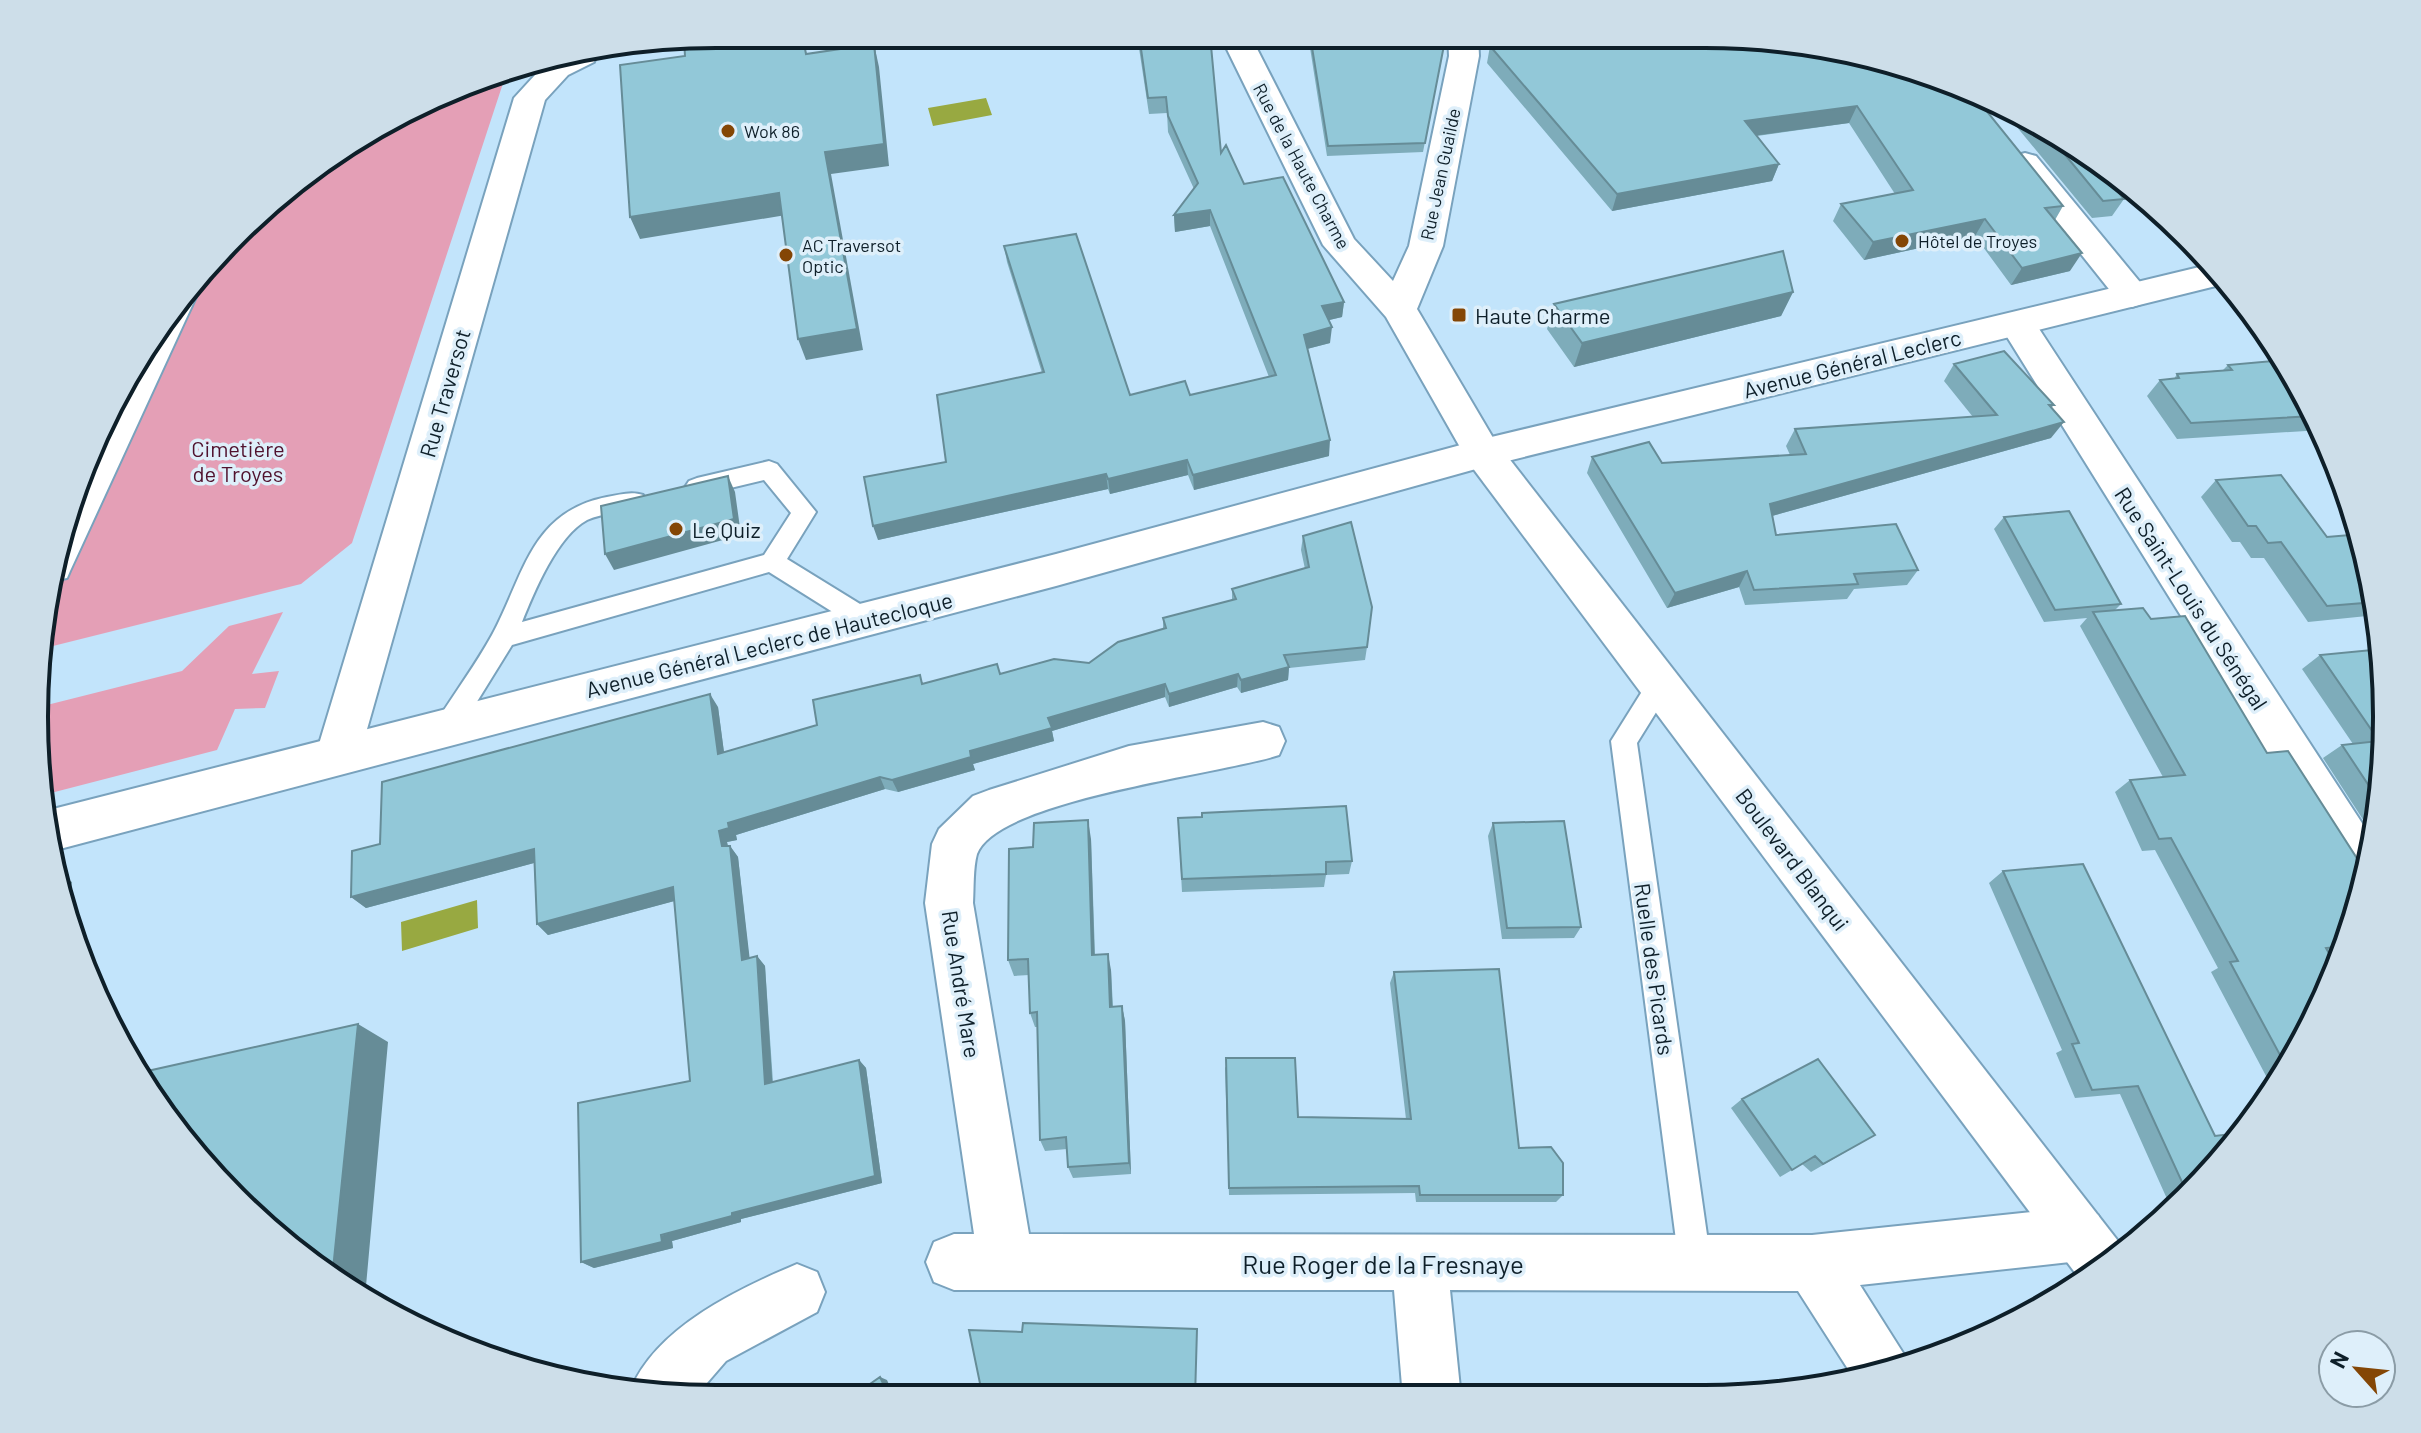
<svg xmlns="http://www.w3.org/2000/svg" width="2421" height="1433" viewBox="0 0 2421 1433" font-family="Barlow,sans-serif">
  <rect width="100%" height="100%" fill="#c2e4fb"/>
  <path fill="#e49fb6" d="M 508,68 L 352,543 L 301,584 L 45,648 L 70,498 L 149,337 L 301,175 L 498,70 Z
    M 283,612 L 252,674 L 279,671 L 265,708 L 235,709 L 217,750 L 47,794 L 34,717 L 35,708 L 182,671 L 229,626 Z"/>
  <path fill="#98a941" d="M 986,98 L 992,115 L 933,126 L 928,108 Z
    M 477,900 L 478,928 L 402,951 L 401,922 Z"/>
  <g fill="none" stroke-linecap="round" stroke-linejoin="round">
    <defs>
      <path id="service" d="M 192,292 L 196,297 L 70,571 L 67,578 L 57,580 L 64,532 L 164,321 Z
        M 769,461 L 777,464 L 816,512 L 787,559 L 873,612 L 876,619 L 873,626 L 864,629 L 855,626 L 769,572 L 512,645 L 457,734 L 448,737 L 439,734 L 435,726 L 439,718 C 456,691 476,664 492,635 C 524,576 530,512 607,497 C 619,495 631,491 643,495 L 647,501 L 643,507 C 625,513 604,512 587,520 C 557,536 534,592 522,622 L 764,555 L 791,513 L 764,480 L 697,496 L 689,493 L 685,487 L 689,481 L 697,478 Z
        M 1660,674 L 1669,677 L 1673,685 L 1637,743 L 1711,1263 L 1707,1275 L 1695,1279 L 1683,1275 L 1679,1263 L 1611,741 L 1651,677 Z"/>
      <path id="minor" d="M 1220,35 L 1250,35 L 1354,239 L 1393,281 L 1409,246 L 1449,56 L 1448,35 L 1478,35 L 1479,56 L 1443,246 L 1417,309 L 1502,453 L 1497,463 L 1483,467 L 1469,463 L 1386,317 L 1323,245 Z
        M 597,54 L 594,62 L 568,75 L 545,100 L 360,754 L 354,768 L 338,773 L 322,768 L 316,754 L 514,98 L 546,63 Z
        M 2025,153 L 2036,156 L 2144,287 L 2150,295 L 2144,303 L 2132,307 L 2120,303 L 2014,170 L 2009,163 L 2014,156 Z
        M 2017,312 L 2030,315 L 2375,843 L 2361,891 L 2350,887 L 1999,324 L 2004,315 Z
        M 1263,722 L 1279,727 L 1285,741 L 1279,755 C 1223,774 997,799 977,854 C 973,868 974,888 973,903 L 1029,1234 L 1812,1235 L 2079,1207 L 2098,1215 L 2106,1234 L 2098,1253 L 2079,1261 L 1860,1285 L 1910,1364 L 1882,1376 L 1855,1380 L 1798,1291 L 1450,1290 L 1461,1398 L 1403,1398 L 1394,1290 L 954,1290 L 934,1282 L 926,1262 L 934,1242 L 954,1234 L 974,1234 L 925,903 L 932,844 L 939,829 L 973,796 L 989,790 L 1129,746 Z
        M 797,1264 L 817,1272 L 825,1292 L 817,1312 L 726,1361 L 694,1398 L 671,1398 L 631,1389 C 657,1327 738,1289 797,1264 Z"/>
      <path id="tertiary" d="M 1483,439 L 1497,443 L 2125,1250 L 2082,1282 L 1469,463 L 1464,453 L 1469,443 Z"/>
      <path id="secondary" d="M 2212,264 L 2228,283 L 1483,467 L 1056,586 L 56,850 L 50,811 L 53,809 L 1056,554 L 1483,439 Z"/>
    </defs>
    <use href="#service" stroke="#79a2bd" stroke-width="4"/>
    <use href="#minor" stroke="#79a2bd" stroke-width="4"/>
    <use href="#tertiary" stroke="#79a2bd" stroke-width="4"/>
    <use href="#secondary" stroke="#79a2bd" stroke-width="4"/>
    <use href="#service" fill="#fff" fill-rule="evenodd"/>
    <use href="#minor" fill="#fff" fill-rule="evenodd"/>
    <use href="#tertiary" fill="#fff" fill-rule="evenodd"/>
    <use href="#secondary" fill="#fff" fill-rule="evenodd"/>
  </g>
  <path fill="#7eacba" d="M 1137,35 L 1210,35 L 1221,153 L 1244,184 L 1344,302 L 1342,317 L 1329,320 L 1330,343 L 1307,349 L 1329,456 L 1194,490 L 1188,475 L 1110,494 L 1108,489 L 878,540 L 946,462 L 1042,373 L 1007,262 L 1004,246 L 1130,395 L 1190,395 L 1269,377 L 1210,226 L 1175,232 L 1174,215 L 1194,189 L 1168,132 L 1167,113 L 1149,114 Z
    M 1308,35 L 1446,35 L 1423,152 L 1327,156 Z
    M 1750,36 L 2063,206 L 2055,220 L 2070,271 L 2011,285 L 1975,236 L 1864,260 L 1833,221 L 1841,204 L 1895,194 L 1849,123 L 1757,136 L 1779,164 L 1772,181 L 1612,211 L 1487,63 L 1490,46 Z
    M 2002,109 L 2082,148 L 2124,199 L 2112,216 L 2092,218 Z
    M 1793,292 L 1781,316 L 1574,367 L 1547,329 L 1554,304 Z
    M 2284,360 L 2322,430 L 2177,439 L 2147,396 L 2160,380 L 2174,379 L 2177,374 L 2223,370 L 2228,365 Z
    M 1954,364 L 2054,405 L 2051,408 L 2051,438 L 1772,516 L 1776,535 L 1918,570 L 1907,585 L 1854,589 L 1847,599 L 1745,605 L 1739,587 L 1667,608 L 1587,473 L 1592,457 L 1662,463 L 1790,455 L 1786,446 L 1795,429 L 1973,417 L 1944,381 Z
    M 2216,480 L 2327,537 L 2374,584 L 2377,615 L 2308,622 L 2264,558 L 2251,558 L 2240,542 L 2232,542 L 2201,497 Z
    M 2004,517 L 2121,604 L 2115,610 L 2151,619 L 2267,753 L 2367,874 L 2342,955 L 2330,956 L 2335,978 L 2274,1091 L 2211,972 L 2218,968 L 2155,850 L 2142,851 L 2115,792 L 2130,780 L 2163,777 L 2080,626 L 2087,618 L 2044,622 L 1994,529 Z
    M 1303,536 L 1367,647 L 1365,660 L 1289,668 L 1288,680 L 1241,693 L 1237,687 L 1169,707 L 1165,697 L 1052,731 L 1054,741 L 973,764 L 975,770 L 898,792 L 885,789 L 736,835 L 737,840 L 727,842 L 728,846 L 730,846 L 738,857 L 749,958 L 757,956 L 765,966 L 773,1082 L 859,1060 L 866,1068 L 882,1183 L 741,1219 L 741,1222 L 672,1241 L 673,1248 L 594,1268 L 581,1262 L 690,1081 L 674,901 L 548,935 L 537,924 L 534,863 L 366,908 L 351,897 L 380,844 L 718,707 L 724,753 L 817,725 L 923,684 L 1089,663 L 1163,629 L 1163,618 L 1232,600 L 1232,589 L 1305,569 L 1301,550 Z
    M 2320,655 L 2387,717 L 2375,838 L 2323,758 L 2342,745 L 2353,744 L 2302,669 Z
    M 1178,818 L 1352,861 L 1349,874 L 1326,875 L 1324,887 L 1182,892 Z
    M 1493,823 L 1581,927 L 1574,938 L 1502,939 L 1488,836 Z
    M 1091,839 L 1095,954 L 1111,970 L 1113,1007 L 1122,1006 L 1125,1021 L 1131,1174 L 1073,1178 L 1068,1167 L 1067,1149 L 1045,1151 L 1040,1140 L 1037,1027 L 1035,1027 L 1030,1013 L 1029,975 L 1014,976 L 1008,960 L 1033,847 Z
    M 2003,871 L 2215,1136 L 2239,1133 L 2172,1210 L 2120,1094 L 2075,1098 L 2056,1053 L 2062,1050 L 1989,883 Z
    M 1394,972 L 1519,1148 L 1563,1195 L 1556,1202 L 1416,1202 L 1415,1193 L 1229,1195 L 1225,1067 L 1298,1117 L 1406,1119 L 1390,983 Z
    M 1742,1099 L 1875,1135 L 1811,1172 L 1802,1164 L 1780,1177 L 1731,1108 Z"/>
  <path fill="#668c97" d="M 1482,35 L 1503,35 L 1481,40 Z
    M 874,44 L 879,67 L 889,166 L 831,174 L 863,350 L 806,360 L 798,339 L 825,152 Z
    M 1857,106 L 1849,123 L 1738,138 L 1745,121 Z
    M 1779,164 L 1772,181 L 1612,211 L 1617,194 Z
    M 779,193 L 786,215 L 640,239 L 630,217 Z
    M 1210,210 L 1210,226 L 1175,232 L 1174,215 Z
    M 1985,219 L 1975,236 L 1864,260 L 1873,242 Z
    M 2082,253 L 2070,271 L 2011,285 L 2022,268 Z
    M 1793,292 L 1781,316 L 1574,367 L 1582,343 Z
    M 1344,302 L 1342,317 L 1321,322 L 1322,306 Z
    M 1332,327 L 1330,343 L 1303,350 L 1304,335 Z
    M 2064,422 L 2051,438 L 1761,519 L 1770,504 Z
    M 1330,440 L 1329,456 L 1194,490 L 1193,475 Z
    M 1187,460 L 1188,475 L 1110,494 L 1108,479 Z
    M 1106,474 L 1108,489 L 878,540 L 873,526 Z
    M 728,476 L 735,492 L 741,535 L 614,570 L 605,554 Z
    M 1747,571 L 1739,587 L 1667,608 L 1675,593 Z
    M 1289,667 L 1288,680 L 1241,693 L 1241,680 Z
    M 1238,674 L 1237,687 L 1169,707 L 1169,694 Z
    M 1165,684 L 1165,697 L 1052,731 L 1054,741 L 973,764 L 975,770 L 898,792 L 892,780 L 970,751 L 1048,718 Z
    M 710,694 L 718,707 L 726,767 L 718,754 Z
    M 880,777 L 885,789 L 736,835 L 737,840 L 727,842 L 730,858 L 722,846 L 719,831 L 728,823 Z
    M 1088,820 L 1091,839 L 1095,971 L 1092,955 Z
    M 730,846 L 738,857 L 751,970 L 742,960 Z
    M 534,849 L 545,860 L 366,908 L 351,897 Z
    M 60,875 L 72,882 L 67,916 Z
    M 673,887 L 682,899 L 548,935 L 537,924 Z
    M 1108,954 L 1111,970 L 1113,1022 L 1110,1007 Z
    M 757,956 L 765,966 L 773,1093 L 765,1084 Z
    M 1122,1006 L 1125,1021 L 1131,1174 L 1129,1163 Z
    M 358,1024 L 388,1042 L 365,1297 L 337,1284 L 332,1279 Z
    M 859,1060 L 866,1068 L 882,1183 L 741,1219 L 741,1222 L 672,1241 L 673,1248 L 594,1268 L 581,1262 L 732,1213 Z
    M 880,1377 L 887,1380 L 895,1398 L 890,1398 Z"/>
  <path fill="#92c8d8" stroke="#668c97" stroke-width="2" d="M 716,34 L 799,34 L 799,39 L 803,38 L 806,54 L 874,44 L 884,144 L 825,152 L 857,329 L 798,339 L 779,193 L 630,217 L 620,65 L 685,56 L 684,39 Z
    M 1139,35 L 1210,35 L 1221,153 L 1226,145 L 1244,184 L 1283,177 L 1344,302 L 1322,306 L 1332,327 L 1304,335 L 1330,440 L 1193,475 L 1187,460 L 1108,479 L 1106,474 L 873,526 L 864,477 L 946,462 L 937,395 L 1044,372 L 1004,246 L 1076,234 L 1130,395 L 1185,381 L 1190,395 L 1276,375 L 1210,210 L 1174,215 L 1198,183 L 1168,116 L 1166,97 L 1148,98 Z
    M 1310,35 L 1446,35 L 1425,143 L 1328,146 Z
    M 1535,35 L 1750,36 L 1924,70 L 1973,94 L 2063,206 L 2045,208 L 2082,253 L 2022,268 L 1985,219 L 1873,242 L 1841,204 L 1913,190 L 1857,106 L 1745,121 L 1779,164 L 1617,194 L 1490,46 Z
    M 2044,129 L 2082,148 L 2124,199 L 2103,201 Z
    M 1783,251 L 1793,292 L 1582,343 L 1554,304 Z
    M 2004,351 L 2054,405 L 2049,405 L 2064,422 L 1770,504 L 1776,535 L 1896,524 L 1918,570 L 1854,574 L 1858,584 L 1754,590 L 1747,571 L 1675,593 L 1592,457 L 1649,442 L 1662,463 L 1806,454 L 1795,429 L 1997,415 L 1954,364 Z
    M 2284,360 L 2314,416 L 2191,423 L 2160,380 L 2179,378 L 2177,374 L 2232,370 L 2228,365 Z
    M 2281,475 L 2327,537 L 2350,535 L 2365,556 L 2374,584 L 2376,602 L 2327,606 L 2281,542 L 2268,543 L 2256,526 L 2248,526 L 2216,480 Z
    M 728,476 L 734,519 L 605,554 L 601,506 Z
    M 2069,511 L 2121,604 L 2055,610 L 2004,517 Z
    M 1351,522 L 1372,607 L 1367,647 L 1284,655 L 1289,667 L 1241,680 L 1238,674 L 1169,694 L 1165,684 L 1048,718 L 1052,728 L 970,751 L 971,757 L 892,780 L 880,777 L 728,823 L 729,828 L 719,831 L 722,846 L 730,846 L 742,960 L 757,956 L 765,1084 L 859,1060 L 875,1176 L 732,1213 L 732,1216 L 661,1235 L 662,1242 L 581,1262 L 578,1103 L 690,1081 L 673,887 L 537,924 L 534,849 L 351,897 L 352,851 L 380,844 L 382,782 L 710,694 L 718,754 L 817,725 L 813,700 L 920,675 L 922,684 L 997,664 L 1000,674 L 1054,659 L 1089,663 L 1118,642 L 1166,628 L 1163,618 L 1236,599 L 1232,589 L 1309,567 L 1303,536 Z
    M 2143,608 L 2151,619 L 2185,616 L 2267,753 L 2288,751 L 2367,874 L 2345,946 L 2326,948 L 2338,969 L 2335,978 L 2287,1068 L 2230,962 L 2238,961 L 2171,838 L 2159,839 L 2130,780 L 2185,775 L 2093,612 Z
    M 2372,650 L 2382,663 L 2387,717 L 2379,801 L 2342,745 L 2379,741 L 2320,655 Z
    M 1346,806 L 1352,861 L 1326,862 L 1326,874 L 1182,879 L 1178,818 L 1202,817 L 1202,813 Z
    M 1088,820 L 1092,955 L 1108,954 L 1110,1007 L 1122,1006 L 1129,1163 L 1068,1167 L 1066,1137 L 1040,1140 L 1037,1012 L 1030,1013 L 1028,959 L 1008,960 L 1009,849 L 1033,847 L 1034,823 Z
    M 1564,821 L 1581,927 L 1507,928 L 1493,823 Z
    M 2083,864 L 2215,1136 L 2239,1133 L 2187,1193 L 2138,1086 L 2092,1090 L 2072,1044 L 2079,1043 L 2003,871 Z
    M 1499,969 L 1519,1148 L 1551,1147 L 1563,1163 L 1563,1195 L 1420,1195 L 1419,1186 L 1229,1188 L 1226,1058 L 1295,1058 L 1298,1117 L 1411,1119 L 1394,972 Z
    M 358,1024 L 332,1279 L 175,1132 L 143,1072 Z
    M 1818,1059 L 1875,1135 L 1823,1164 L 1815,1156 L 1792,1170 L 1742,1099 Z
    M 1023,1323 L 1197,1329 L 1195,1398 L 983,1398 L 969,1330 L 1022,1332 Z
    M 880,1377 L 890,1398 L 850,1398 Z"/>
  <g fill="#844605" stroke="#deeffa" stroke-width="3">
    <circle cx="728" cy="131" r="8"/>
    <circle cx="1902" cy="241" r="8"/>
    <circle cx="786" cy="255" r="8"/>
    <rect x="1451" y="307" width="16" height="16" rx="4"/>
    <circle cx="676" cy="529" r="8"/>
  </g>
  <g text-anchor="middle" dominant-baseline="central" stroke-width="7" stroke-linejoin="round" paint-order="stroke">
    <g font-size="18" fill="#0e1f29" stroke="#deeffa" text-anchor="start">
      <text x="744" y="131">Wok 86</text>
      <text x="1918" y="241">Hôtel de Troyes</text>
      <text x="802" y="245">AC Traversot<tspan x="802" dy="21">Optic</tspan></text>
    </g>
    <g font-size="18" fill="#0e1f29" stroke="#deeffa">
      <text transform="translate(1302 166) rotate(62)">Rue de la Haute Charme</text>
      <text transform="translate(1440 174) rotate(-78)">Rue Jean Guailde</text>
    </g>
    <g font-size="22" fill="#0e1f29" stroke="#deeffa" text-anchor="start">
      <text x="1475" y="315">Haute Charme</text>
      <text x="692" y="529">Le Quiz</text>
    </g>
    <g font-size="22" fill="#0e1f29" stroke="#deeffa">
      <text transform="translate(1852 363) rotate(-14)">Avenue Général Leclerc</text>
      <text transform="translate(444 393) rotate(-74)">Rue Traversot</text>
      <text transform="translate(2192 598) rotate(57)">Rue Saint-Louis du Sénégal</text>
      <text transform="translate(769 644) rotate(-14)">Avenue Général Leclerc de Hautecloque</text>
      <text transform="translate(1793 859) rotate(53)">Boulevard Blanqui</text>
      <text transform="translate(1655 969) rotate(82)">Ruelle des Picards</text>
      <text transform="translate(962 984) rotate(81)">Rue André Mare</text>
    </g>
    <g font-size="22" fill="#50122e" stroke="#deeffa">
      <text x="238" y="448">Cimetière<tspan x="238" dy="25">de Troyes</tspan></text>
    </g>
    <g font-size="26" fill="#0e1f29" stroke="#deeffa">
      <text x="1383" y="1263">Rue Roger de la Fresnaye</text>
    </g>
  </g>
  <path d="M0 0H2421V1433H0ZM716 48H1705A668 668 0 0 1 2373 716V717A668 668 0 0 1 1705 1385H716A668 668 0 0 1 48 717V716A668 668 0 0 1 716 48Z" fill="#cddee9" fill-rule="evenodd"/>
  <path fill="none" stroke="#0e1f29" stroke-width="4" d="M716 48H1705A668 668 0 0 1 2373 716V717A668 668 0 0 1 1705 1385H716A668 668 0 0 1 48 717V716A668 668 0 0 1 716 48Z"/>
  <g transform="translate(2357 1369) rotate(297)"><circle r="38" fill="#deeffa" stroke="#8b9ca6" stroke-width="2"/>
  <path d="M0-6L14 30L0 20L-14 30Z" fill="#844605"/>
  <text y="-12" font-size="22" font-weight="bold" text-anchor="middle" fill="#0e1f29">N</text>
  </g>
</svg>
